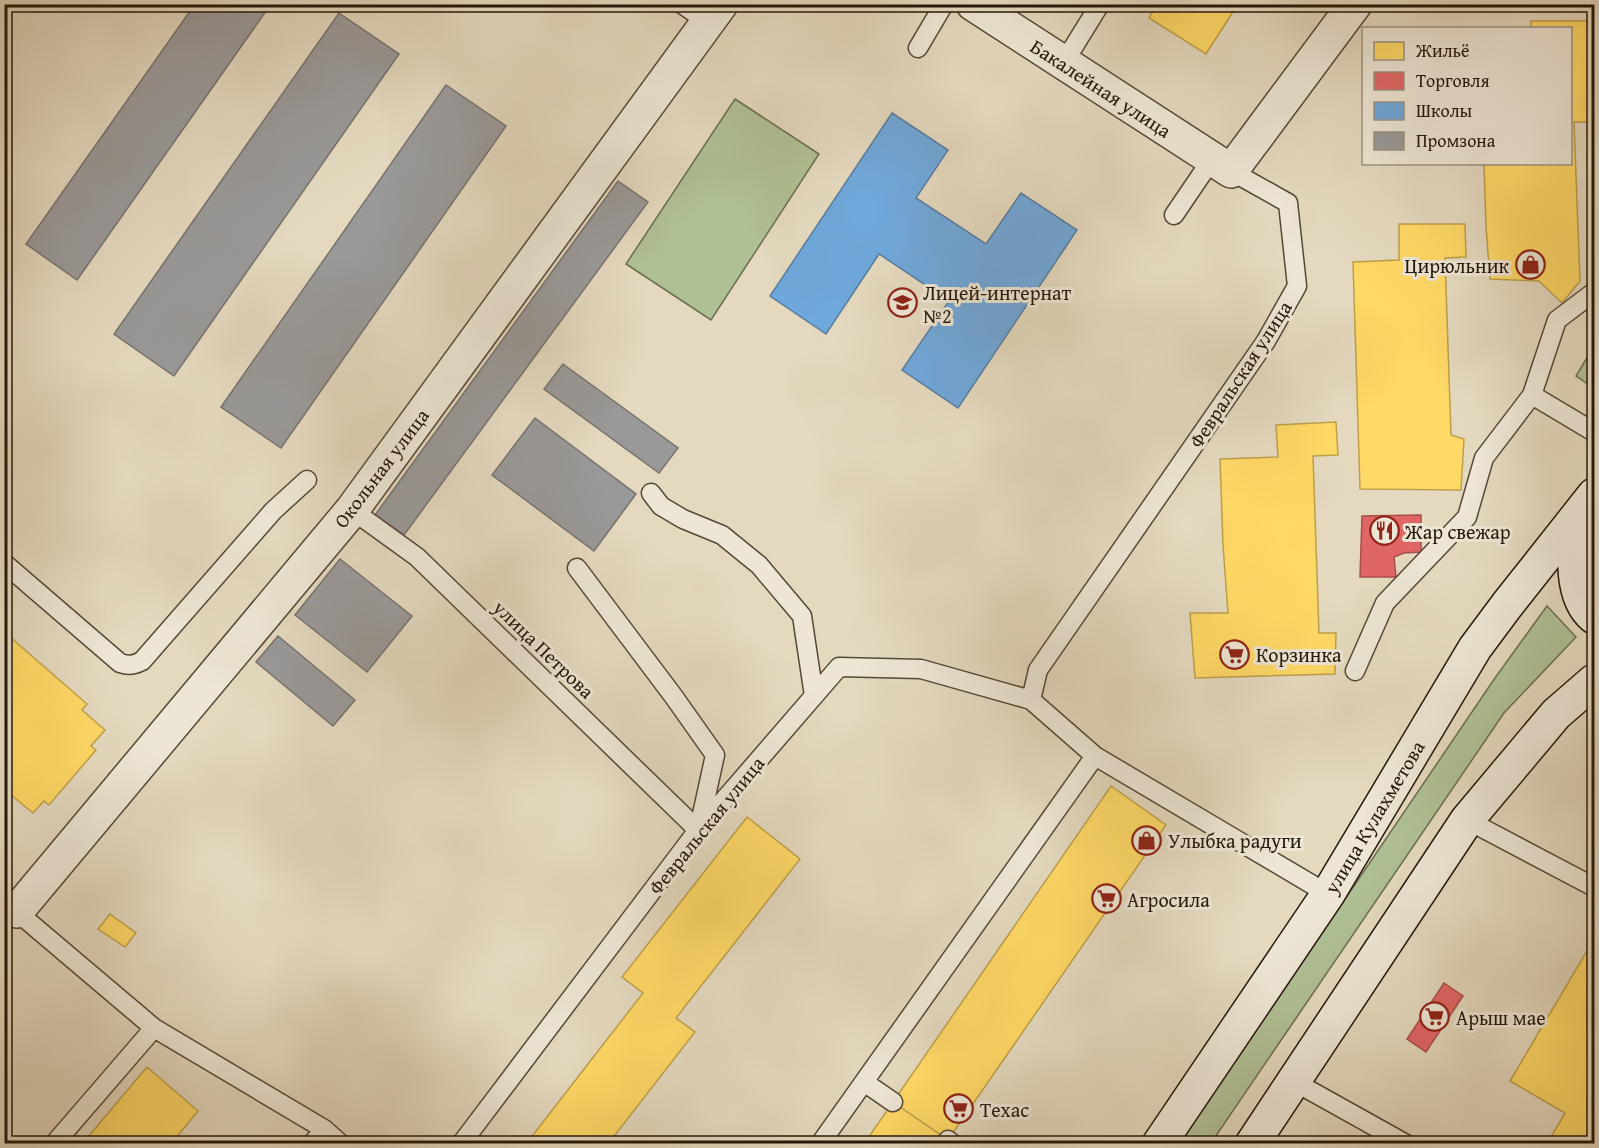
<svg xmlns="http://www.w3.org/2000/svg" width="1599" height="1148" viewBox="0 0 1599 1148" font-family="'Gentium Book Plus',serif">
  <rect width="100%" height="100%" fill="#e4d9bf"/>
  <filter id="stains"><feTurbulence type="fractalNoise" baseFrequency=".00333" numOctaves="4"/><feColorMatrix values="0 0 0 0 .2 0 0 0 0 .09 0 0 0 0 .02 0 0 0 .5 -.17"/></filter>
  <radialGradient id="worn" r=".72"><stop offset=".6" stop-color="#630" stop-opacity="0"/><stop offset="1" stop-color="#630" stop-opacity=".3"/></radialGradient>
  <path fill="#b0c095" stroke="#6a6c50" stroke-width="1.5" d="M 735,99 L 819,154 L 711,320 L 626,264 Z
    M 1594,346 L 1594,388 L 1576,376 Z
    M 1547,606 L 1576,637 L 1504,713 L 1211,1143 L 1179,1144 L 1495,678 Z"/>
  <path fill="#ffd966" stroke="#bd9f4a" stroke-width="1.5" d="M 1157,4 L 1238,4 L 1206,54 L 1149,18 Z
    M 1531,21 L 1594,21 L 1594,122 L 1574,122 L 1580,281 L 1562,303 L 1539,281 L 1490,279 L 1486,226 L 1484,164 L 1570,164 L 1570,28 L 1531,28 Z
    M 1399,224 L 1465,224 L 1466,257 L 1445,258 L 1451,435 L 1464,439 L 1461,490 L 1360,489 L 1353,262 L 1399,260 Z
    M 1336,422 L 1338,455 L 1313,456 L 1319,633 L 1336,633 L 1335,674 L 1195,678 L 1190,613 L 1228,613 L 1223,545 L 1220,459 L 1278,457 L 1276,425 Z
    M 9,636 L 87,704 L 82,710 L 105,730 L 91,746 L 96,750 L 49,805 L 44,801 L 33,813 L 10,794 L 6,799 L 4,798 L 4,642 Z
    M 1111,786 L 1166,825 L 948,1140 L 893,1102 Z
    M 747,817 L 800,859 L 676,1018 L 695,1032 L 608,1144 L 526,1144 L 643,993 L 622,977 Z
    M 110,914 L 136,933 L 125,947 L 98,929 Z
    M 1594,939 L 1594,1144 L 1547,1144 L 1565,1113 L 1510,1081 Z
    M 147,1067 L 198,1111 L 171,1144 L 82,1144 Z
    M 893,1102 L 948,1140 L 946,1144 L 864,1144 Z"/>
  <path fill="#e06666" stroke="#a84e4a" stroke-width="1.5" d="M 1421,515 L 1421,552 L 1404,553 L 1394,557 L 1396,577 L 1360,577 L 1362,516 Z
    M 1444,983 L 1463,996 L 1426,1052 L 1407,1039 Z"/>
  <path fill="#6fa8dc" stroke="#587c9d" stroke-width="1.5" d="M 892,113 L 948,150 L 916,198 L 986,244 L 1021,193 L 1077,230 L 958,408 L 902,370 L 949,301 L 879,254 L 826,334 L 770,296 Z"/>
  <path fill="#999" stroke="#76726e" stroke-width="1.5" d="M 195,4 L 271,4 L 77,280 L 26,244 Z
    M 339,13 L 399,54 L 174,376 L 114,334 Z
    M 446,85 L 506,126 L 281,448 L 221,407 Z
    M 618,181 L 648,202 L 404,535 L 375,515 Z
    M 563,364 L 678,448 L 659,473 L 544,389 Z
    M 535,418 L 636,494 L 594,551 L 492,475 Z
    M 340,559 L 412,616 L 367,672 L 295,615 Z
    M 278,636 L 355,700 L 333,726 L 256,662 Z"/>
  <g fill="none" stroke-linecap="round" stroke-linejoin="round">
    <defs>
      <path id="service" d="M 682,4 L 708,22
        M 918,48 L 944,4
        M 1063,64 L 1100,4
        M 1174,215 L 1212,159
        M 1532,395 L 1594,432
        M 651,493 L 661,506 L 683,519 L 722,535 L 759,565 L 802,616 L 814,696
        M 352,510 L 417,557 L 698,830
        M 4,563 L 120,663 C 129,666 134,665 142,661 L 273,511 L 307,480
        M 577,568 L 674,697 L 715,755 L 699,828
        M 1355,671 L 1385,603 L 1467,517 L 1484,458 L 1532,395 L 1557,320 L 1594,292
        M 1031,700 L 1038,670 L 1266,341 L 1297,286 L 1288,203 L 1231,171
        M 1467,820 L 1594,887
        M 10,906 L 154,1028 L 324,1129 L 341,1144
        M 1293,1081 L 1406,1144
        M 864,1082 L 893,1102
        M 948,1140 L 953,1144
        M 54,1144 L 154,1028
        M 312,1144 L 324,1129
        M 461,1144 L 698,830 L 839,667 L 921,669 L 1031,700 L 1095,756 L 1328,894
        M 820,1144 L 1095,756"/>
      <path id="minor" d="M 973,4 L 1231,171 L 1355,4
        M 17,911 L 352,510 L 721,4"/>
      <path id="secondary" d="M 1578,517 C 1575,548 1568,595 1594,617
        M 1159,1144 L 1328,894 L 1475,648 L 1507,605 L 1594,495
        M 1252,1144 L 1467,820 L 1556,714 L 1594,681"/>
    </defs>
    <use href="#service" stroke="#544837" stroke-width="21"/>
    <use href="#minor" stroke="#544837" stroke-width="36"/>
    <use href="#secondary" stroke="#24170a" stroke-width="36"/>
    <use href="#service" stroke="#ede6d5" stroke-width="18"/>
    <use href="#minor" stroke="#ede6d5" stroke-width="33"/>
    <use href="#secondary" stroke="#ede6d5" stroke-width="33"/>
  </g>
  <defs>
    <symbol id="shop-ring" viewBox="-11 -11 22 22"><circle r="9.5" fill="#ede6d5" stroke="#8f2418" stroke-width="1.5"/><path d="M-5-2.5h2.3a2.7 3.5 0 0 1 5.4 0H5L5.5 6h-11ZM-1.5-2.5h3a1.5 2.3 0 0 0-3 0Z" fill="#8f2418"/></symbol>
    <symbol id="school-ring" viewBox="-11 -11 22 22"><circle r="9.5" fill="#ede6d5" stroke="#8f2418" stroke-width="1.5"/><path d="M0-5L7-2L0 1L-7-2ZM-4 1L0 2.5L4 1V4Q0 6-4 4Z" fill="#8f2418"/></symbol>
    <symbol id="restaurant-ring" viewBox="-11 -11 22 22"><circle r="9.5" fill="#ede6d5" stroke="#8f2418" stroke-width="1.5"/><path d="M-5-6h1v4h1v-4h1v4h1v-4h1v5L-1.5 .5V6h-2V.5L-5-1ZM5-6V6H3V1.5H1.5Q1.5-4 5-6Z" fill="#8f2418"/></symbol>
    <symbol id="supermarket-ring" viewBox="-11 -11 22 22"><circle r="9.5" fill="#ede6d5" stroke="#8f2418" stroke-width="1.5"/><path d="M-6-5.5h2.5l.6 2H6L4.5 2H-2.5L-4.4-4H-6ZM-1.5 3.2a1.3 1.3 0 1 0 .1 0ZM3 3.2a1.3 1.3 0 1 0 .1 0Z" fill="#8f2418"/></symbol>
  </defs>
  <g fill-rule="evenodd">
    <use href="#shop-ring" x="1514" y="248" width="33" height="33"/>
    <use href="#school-ring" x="886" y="286" width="33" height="33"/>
    <use href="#restaurant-ring" x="1368" y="514" width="33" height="33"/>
    <use href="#supermarket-ring" x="1218" y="638" width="33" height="33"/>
    <use href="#shop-ring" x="1130" y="824" width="33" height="33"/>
    <use href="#supermarket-ring" x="1090" y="882" width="33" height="33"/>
    <use href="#supermarket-ring" x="1418" y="1000" width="33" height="33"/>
    <use href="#supermarket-ring" x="942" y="1092" width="33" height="33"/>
  </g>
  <g text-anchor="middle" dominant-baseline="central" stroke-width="6" stroke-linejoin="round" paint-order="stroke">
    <g font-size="20" fill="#24170a" stroke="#ede6d5">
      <text transform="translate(1101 88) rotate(33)">Бакалейная улица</text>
      <text transform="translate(1240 374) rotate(-57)">Февральская улица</text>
      <text transform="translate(381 468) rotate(-53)">Окольная улица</text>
      <text transform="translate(544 649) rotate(44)">улица Петрова</text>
      <text transform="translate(1374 817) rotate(-59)">улица Кулахметова</text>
      <text transform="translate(706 825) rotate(-51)">Февральская улица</text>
    </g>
    <g font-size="20" fill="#24170a" stroke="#ede6d5" text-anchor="start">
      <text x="1509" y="265" text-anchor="end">Цирюльник</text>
      <text x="923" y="292">Лицей-интернат<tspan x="923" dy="23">№2</tspan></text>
      <text x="1405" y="531">Жар свежар</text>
      <text x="1256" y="654">Корзинка</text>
      <text x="1168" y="840">Улыбка радуги</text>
      <text x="1127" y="899">Агросила</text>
      <text x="1456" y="1017">Арыш мае</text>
      <text x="980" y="1109">Техас</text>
    </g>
  </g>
  <rect width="1599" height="1148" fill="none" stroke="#e4d9bf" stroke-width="24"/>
  <rect x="6" y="6" width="1587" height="1136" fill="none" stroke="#24170a" stroke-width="3"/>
  <rect x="12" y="12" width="1575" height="1124" fill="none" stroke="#24170a" stroke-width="1.5"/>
  <rect x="1362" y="27" width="210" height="138" fill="#ede6d5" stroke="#9d9384" stroke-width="1.5"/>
  <rect x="1374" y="42" width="30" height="18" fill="#ffd966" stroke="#9d9384" stroke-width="1.5"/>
  <text x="1416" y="57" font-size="18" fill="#24170a">Жильё</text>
  <rect x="1374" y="72" width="30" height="18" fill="#e06666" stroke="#9d9384" stroke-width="1.5"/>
  <text x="1416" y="87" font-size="18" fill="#24170a">Торговля</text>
  <rect x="1374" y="102" width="30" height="18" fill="#6fa8dc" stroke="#9d9384" stroke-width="1.5"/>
  <text x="1416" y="117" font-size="18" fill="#24170a">Школы</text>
  <rect x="1374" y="132" width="30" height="18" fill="#999999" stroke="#9d9384" stroke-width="1.5"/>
  <text x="1416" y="147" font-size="18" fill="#24170a">Промзона</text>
  <rect width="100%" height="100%" filter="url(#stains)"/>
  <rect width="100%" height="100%" fill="url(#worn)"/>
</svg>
